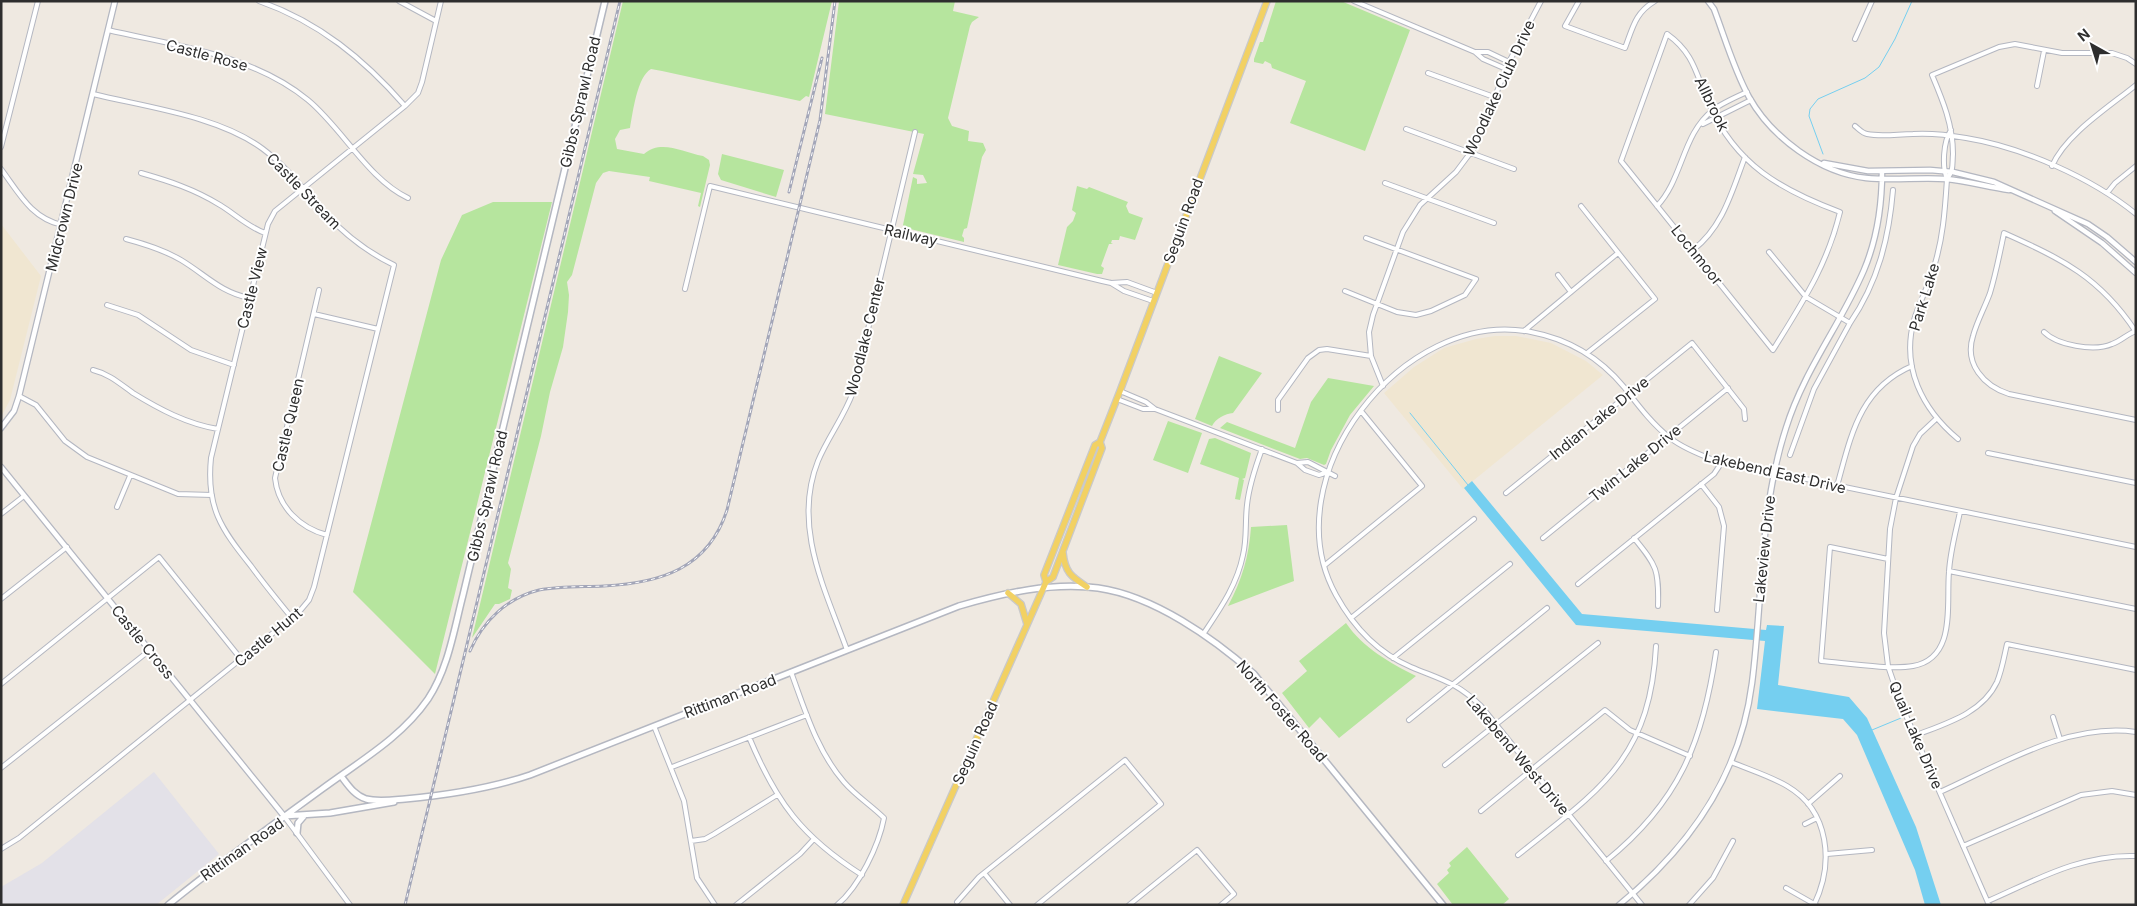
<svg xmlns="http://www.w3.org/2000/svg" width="2137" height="906" viewBox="0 0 2137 906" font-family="Inter,sans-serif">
  <rect width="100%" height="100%" fill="#efe9e1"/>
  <path fill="#e3e1e8" d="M 154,772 L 219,854 L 156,905 L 1,905 L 1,887 L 42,863 Z"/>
  <path fill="#f0e6d1" d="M 1,224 L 41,276 L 10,400 L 1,417 Z
    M 1495,336 L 1516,336 L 1551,343 L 1586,361 L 1603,375 L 1463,489 L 1384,393 L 1414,367 L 1444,348 L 1476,339 Z"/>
  <path fill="#b6e59e" d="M 623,1 L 832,1 L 809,97 L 806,96 L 800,101 L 662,71 L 651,69 C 637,77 633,112 630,128 L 620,130 L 615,139 L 617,149 L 644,154 C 661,139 682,152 703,156 L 709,160 L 710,165 L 700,207 L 698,206 L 701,193 L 649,181 L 650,177 L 609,171 L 603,173 L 596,183 L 572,275 L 567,282 L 569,295 L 568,312 L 563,347 L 550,392 L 541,436 L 508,563 L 511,569 L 508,588 L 512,590 L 510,599 L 499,604 L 495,604 L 472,638 Z
    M 839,1 L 955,1 L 953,11 L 979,17 L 972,22 L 970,26 L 948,118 L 952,126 L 969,131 L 968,141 L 983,143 L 986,150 L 982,157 L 967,228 L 964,229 L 962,236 L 964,238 L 964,242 L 906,228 L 903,225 L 913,177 L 917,179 L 917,184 L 927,183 L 923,175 L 913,174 L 924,134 L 825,114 Z
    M 1276,1 L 1341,1 L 1410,30 L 1365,151 L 1290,123 L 1306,81 L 1272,68 L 1271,64 L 1265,61 L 1263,64 L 1254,62 L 1254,59 L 1260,42 L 1263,42 Z
    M 722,154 L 784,170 L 776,197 L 721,180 L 718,174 Z
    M 1077,186 L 1087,189 L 1089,187 L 1128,202 L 1126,206 L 1129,213 L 1143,218 L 1135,240 L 1120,236 L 1119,240 L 1112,240 L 1111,243 L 1113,244 L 1109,244 L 1101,266 L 1104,268 L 1102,274 L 1097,274 L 1058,265 L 1067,227 L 1073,221 L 1076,213 L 1072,210 Z
    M 493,202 L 552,202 L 435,674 L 353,592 L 441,260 L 462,215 Z
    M 1219,356 L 1262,373 L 1233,413 C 1225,414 1216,418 1212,426 L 1195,419 Z
    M 1328,378 L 1374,386 L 1350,415 L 1331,450 L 1326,464 L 1324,465 L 1307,458 L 1300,459 L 1220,428 L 1227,422 L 1295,448 L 1311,402 Z
    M 1168,421 L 1202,433 L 1188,473 L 1153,460 Z
    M 1215,438 L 1251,453 L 1245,478 L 1242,479 L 1244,480 L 1240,500 L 1235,499 L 1239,478 L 1200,464 L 1209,439 Z
    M 1287,525 L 1294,581 L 1228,606 C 1242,580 1249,556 1251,527 Z
    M 1346,623 C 1363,648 1390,663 1416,676 L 1339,738 L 1320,717 L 1309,728 L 1282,693 L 1307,671 L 1299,661 Z
    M 1467,847 L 1509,899 L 1502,905 L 1453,905 L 1437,884 L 1449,873 L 1447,870 L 1451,866 L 1449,863 Z"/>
  <path fill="#75cff0" d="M 1472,481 L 1582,614 L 1766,630 L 1767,625 L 1784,626 L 1778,685 L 1849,697 L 1867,718 L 1916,827 L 1941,905 L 1925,905 L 1915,870 L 1857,735 L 1843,719 L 1757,709 L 1765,641 L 1576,625 L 1464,488 Z"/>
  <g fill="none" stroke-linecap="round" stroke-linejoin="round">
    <path stroke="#75cff0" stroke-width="1" d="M 1823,154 L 1809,116 L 1810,109 L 1818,99 L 1865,78 L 1879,67 L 1895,39 L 1912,1
      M 1410,413 L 1468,485
      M 1872,730 L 1901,718"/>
    <defs>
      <path id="minor" d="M 259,1 C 319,22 364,59 405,106
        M 399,1 L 436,21
        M 1354,1 L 1475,52 L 1483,59 L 1506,69
        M 1579,1 L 1565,26 L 1625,48 C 1633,27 1635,13 1655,1
        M 108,30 C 176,46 252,54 308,100 C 342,128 368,179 408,198
        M 1667,34 C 1695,54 1696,75 1709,104 C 1736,165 1781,190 1840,212 C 1827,266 1802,303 1773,350 L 1621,161 Z
        M 1855,39 L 1872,1
        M 1476,52 L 1488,52 L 1509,62
        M 1428,73 L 1494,97
        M 2037,86 L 2044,51
        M 1703,124 L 1751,100
        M 1855,126 C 1859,129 1862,133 1867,134 C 1882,137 1898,134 1913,134 C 1931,133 1949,135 1966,138 C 2022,147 2092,178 2136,214
        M 1406,129 L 1514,169
        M 1951,130 C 1943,142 1942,167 1947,179 C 1945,210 1943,240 1933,270 C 1928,287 1919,303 1914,320 C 1901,367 1922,409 1958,439
        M 1,147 L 38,1
        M 2052,166 C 2066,134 2109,107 2136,85
        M 1,169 C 19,193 31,218 62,225
        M 141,173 C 169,181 194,189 220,205 C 235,214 248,227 265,233
        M 1947,179 C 1954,170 1952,165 1953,154 C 1953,125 1943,101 1932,75 L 1999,47 L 2015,44 L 2062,53 L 2112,53 L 2127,58 L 2136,64
        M 1385,183 L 1494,223
        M 2107,193 L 2115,183 L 2136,166
        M 1581,206 L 1655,299 L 1587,353
        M 1657,206 C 1683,179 1682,134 1713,110 C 1722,103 1736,97 1747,92
        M 126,239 C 145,244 164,250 181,260 C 206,275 220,292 249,298
        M 1693,250 C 1723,227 1732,191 1745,157
        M 1769,252 L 1806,297 L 1850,323 C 1878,282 1889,238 1893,190
        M 1558,275 L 1571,292
        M 1111,283 L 1124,291 L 1153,301
        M 685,289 L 710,186 L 1102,281 L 1111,283 L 1127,282 L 1157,293
        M 319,290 L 275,478 C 278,507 300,528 327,535
        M 1345,291 L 1397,312 L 1416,315 L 1431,311 L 1465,295 L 1476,279 L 1366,238
        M 107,305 L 138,315 L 191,350 L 234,365
        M 314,314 L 378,329
        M 1524,331 L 1618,253
        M 2044,332 C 2057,345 2094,352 2112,344 C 2121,341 2127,334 2136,331
        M 2136,332 C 2100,277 2062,259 2004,233 C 2000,253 1996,273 1990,293 C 1985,307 1977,321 1973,336 C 1964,364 1984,386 2009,394 L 2136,420
        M 93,370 C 109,374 119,383 133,393 C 159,409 187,424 218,429
        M 1383,386 L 1371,356 L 1369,332 L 1373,315 L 1403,232 L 1420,205 L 1456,172 L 1474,148 L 1509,62 L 1541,1
        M 1120,391 L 1146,402 L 1155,409 L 1297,463 L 1305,470 L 1319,475 L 1325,473
        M 19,396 L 36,405 L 65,441 L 87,457 L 178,494 L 212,495
        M 1117,399 L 1143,409 L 1155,409
        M 1278,410 L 1278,400 L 1308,358 L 1319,350 L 1327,349 L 1371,356
        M 1936,419 L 1920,434 L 1913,446 L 1896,498 L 1890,529 L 1884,633 L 1888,666 L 1901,704 L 1989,905
        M 1988,453 L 2136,483
        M 1790,455 L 1814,389 L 1850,323
        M 1297,463 L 1308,462 L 1335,476
        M 1701,484 L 1719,507 L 1724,526 L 1717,610
        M 1837,486 C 1851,436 1859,389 1912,366
        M 1506,493 L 1692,343 L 1744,409 L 1745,419
        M 117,507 L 130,476
        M 1,514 L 24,496
        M 1543,538 L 1728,388
        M 1634,538 C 1657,566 1659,570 1658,606
        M 1888,559 L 1830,547 L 1821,661 C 1845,663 1890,670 1913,666 C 1957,658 1946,604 1949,572 C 1950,552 1956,531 1960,512
        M 1325,565 L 1422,486 L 1361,411
        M 1949,571 L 2136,609
        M 1578,584 L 1714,474 L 1722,462
        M 1,599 L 67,547
        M 292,618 C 278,601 264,584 251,566 C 221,529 206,507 211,458 L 268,224 L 275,211 L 405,106 L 418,93 L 422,82 L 441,1
        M 1351,618 L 1474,519
        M 1204,633 C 1220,609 1237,585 1243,555 C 1247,539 1245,522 1247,505 C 1249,486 1255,468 1262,449
        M 847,650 C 825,589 792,526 818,461 C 828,437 844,417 853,392 L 915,132
        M 1393,658 L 1510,564
        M 791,672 C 805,710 817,751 844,782 C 856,796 871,805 884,818 C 879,845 859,887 837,905
        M 1,684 L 159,557 L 241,659
        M 2053,717 L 2060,739
        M 1409,720 L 1547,608
        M 654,726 L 684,801 L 697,878 L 715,905
        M 1914,736 C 1944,724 1982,714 1997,682 C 2002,670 2004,657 2007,644 L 2136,670
        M 749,737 C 776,802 802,837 862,875
        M 1731,762 C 1750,770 1770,776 1787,786 C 1830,811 1834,864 1814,905
        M 1445,765 L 1598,643
        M 672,767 L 807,715
        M 1,768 L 150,650
        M 1940,792 C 2000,765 2068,722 2136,732
        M 1808,804 L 1840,776
        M 1481,811 L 1605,710 L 1630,730 L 1690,756
        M 284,816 L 350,905
        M 1805,824 L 1817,818
        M 691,841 L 705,839 L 714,834 L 777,795
        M 1963,846 L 2081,795 L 2112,791 L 2136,795
        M 1,849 L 19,838 L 299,612 L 309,600 L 314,587 L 394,265 C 367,252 344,234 324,212 C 304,190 287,167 263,149 C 219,116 146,107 93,94
        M 1827,854 L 1872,850
        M 1518,855 C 1599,790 1650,760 1656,646
        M 1606,861 C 1679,802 1703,742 1716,652
        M 984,873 L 1010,905
        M 1786,888 L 1816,905
        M 1988,901 C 2036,880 2081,854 2136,856
        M 957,902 L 979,877 L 1125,760 L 1161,804 L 1037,905
        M 736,905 L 800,854 L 813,840
        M 1129,905 L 1197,850 L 1234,894 L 1221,905
        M 1642,905 L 1481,706 C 1456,682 1442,680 1411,667 C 1378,653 1353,626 1336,595 C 1271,478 1403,307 1531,332 C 1568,339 1600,358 1624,387 C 1638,405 1652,424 1670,438 C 1683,448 1698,454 1714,460 L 2136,547
        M 1689,905 L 1713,878 L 1733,841"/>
      <path id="tertiary" d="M 1708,1 L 1714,9 C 1725,38 1734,70 1749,97 C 1772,138 1820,173 1866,178 C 1893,181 1919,177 1946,179 C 1967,181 1988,187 2009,190
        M 1824,163 L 1868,171 L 1930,170 L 1953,172 L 1994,182 L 2088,224 L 2107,237 L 2136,262
        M 2055,211 L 2102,243 L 2136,273
        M 1,428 L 14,411 L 19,396 L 115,1
        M 1,467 L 284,816
        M 1619,905 C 1690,847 1740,776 1752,683 C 1763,598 1759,511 1786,428 C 1804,370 1841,324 1864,270 C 1877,239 1882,204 1882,171"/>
      <path id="secondary" d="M 341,776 C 348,785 354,795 366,799 C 378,802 392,800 405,799 C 448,795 489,789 530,775 L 959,606 C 1004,593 1051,582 1098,588 C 1154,596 1213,638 1254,674 L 1443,905
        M 284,816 L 330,813 L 394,802
        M 297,833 L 298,823 L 304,816
        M 168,905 C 218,864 270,827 322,789 C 360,761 401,738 428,699 C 448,669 454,630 463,595 L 605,1"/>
      <path id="primary" d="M 1063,553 C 1065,573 1072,577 1087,587
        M 1046,582 L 1044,575 L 1095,445 L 1100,442 L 1120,391 L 1267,1
        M 1008,593 L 1021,604 L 1027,624
        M 903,905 L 1046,582 L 1053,577 L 1102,448 L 1100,442"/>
    </defs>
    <use href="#minor" stroke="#b4b7c1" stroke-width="6"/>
    <use href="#tertiary" stroke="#b4b7c1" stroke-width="7"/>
    <use href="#secondary" stroke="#b4b7c1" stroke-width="8"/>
    <use href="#primary" stroke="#c9c9c9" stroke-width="8"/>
    <use href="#minor" stroke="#fff" stroke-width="4"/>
    <use href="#tertiary" stroke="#fff" stroke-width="4.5"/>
    <use href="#secondary" stroke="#fff" stroke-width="5"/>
    <use href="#primary" stroke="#f2d163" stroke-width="5.5"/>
    <defs>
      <path id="rail" d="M 789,192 L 822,58
        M 470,651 C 483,621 507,598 539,590 C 560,586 582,587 604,586 C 660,583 708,569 727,510 L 820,120 L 835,1
        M 405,905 L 620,1"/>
    </defs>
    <use href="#rail" stroke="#a3a6b8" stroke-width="3"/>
    <use href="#rail" stroke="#fff" stroke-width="1" stroke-dasharray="4" stroke-linecap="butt"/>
  </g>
  <g text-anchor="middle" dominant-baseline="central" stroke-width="4" stroke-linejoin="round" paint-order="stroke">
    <g font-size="15" fill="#2e2e2e" stroke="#fff">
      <text transform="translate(207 55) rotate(15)">Castle Rose</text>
      <text transform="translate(1499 88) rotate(-65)">Woodlake Club Drive</text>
      <text transform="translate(580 102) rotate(-77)">Gibbs Sprawl Road</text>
      <text transform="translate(1712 104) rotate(64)">Allbrook</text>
      <text transform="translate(304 191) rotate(46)">Castle Stream</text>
      <text transform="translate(64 217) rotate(-76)">Midcrown Drive</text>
      <text transform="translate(1183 221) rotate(-70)">Seguin Road</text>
      <text transform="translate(911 235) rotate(13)">Railway</text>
      <text transform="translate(1697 255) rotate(51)">Lochmoor</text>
      <text transform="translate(252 288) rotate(-76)">Castle View</text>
      <text transform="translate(1924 297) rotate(-73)">Park Lake</text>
      <text transform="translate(865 337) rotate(-76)">Woodlake Center</text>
      <text transform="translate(1599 418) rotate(-39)">Indian Lake Drive</text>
      <text transform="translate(288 425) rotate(-77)">Castle Queen</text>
      <text transform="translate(1635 463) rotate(-39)">Twin Lake Drive</text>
      <text transform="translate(1775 472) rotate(13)">Lakebend East Drive</text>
      <text transform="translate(487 496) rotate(-77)">Gibbs Sprawl Road</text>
      <text transform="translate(1764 549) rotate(-84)">Lakeview Drive</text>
      <text transform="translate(268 637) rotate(-40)">Castle Hunt</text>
      <text transform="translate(143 642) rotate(51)">Castle Cross</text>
      <text transform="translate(730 696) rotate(-21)">Rittiman Road</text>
      <text transform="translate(1282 711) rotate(49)">North Foster Road</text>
      <text transform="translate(1916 735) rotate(67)">Quail Lake Drive</text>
      <text transform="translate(975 743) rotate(-66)">Seguin Road</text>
      <text transform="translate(1518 755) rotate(50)">Lakebend West Drive</text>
      <text transform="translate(242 849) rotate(-35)">Rittiman Road</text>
    </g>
  </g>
  <rect width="2137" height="906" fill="none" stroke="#2e2e2e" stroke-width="5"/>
  <g transform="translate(2092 45) rotate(321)" stroke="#ffffff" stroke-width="4" paint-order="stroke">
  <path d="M0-4L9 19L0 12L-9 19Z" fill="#2e2e2e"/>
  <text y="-8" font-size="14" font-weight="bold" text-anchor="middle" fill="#2e2e2e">N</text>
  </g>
</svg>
